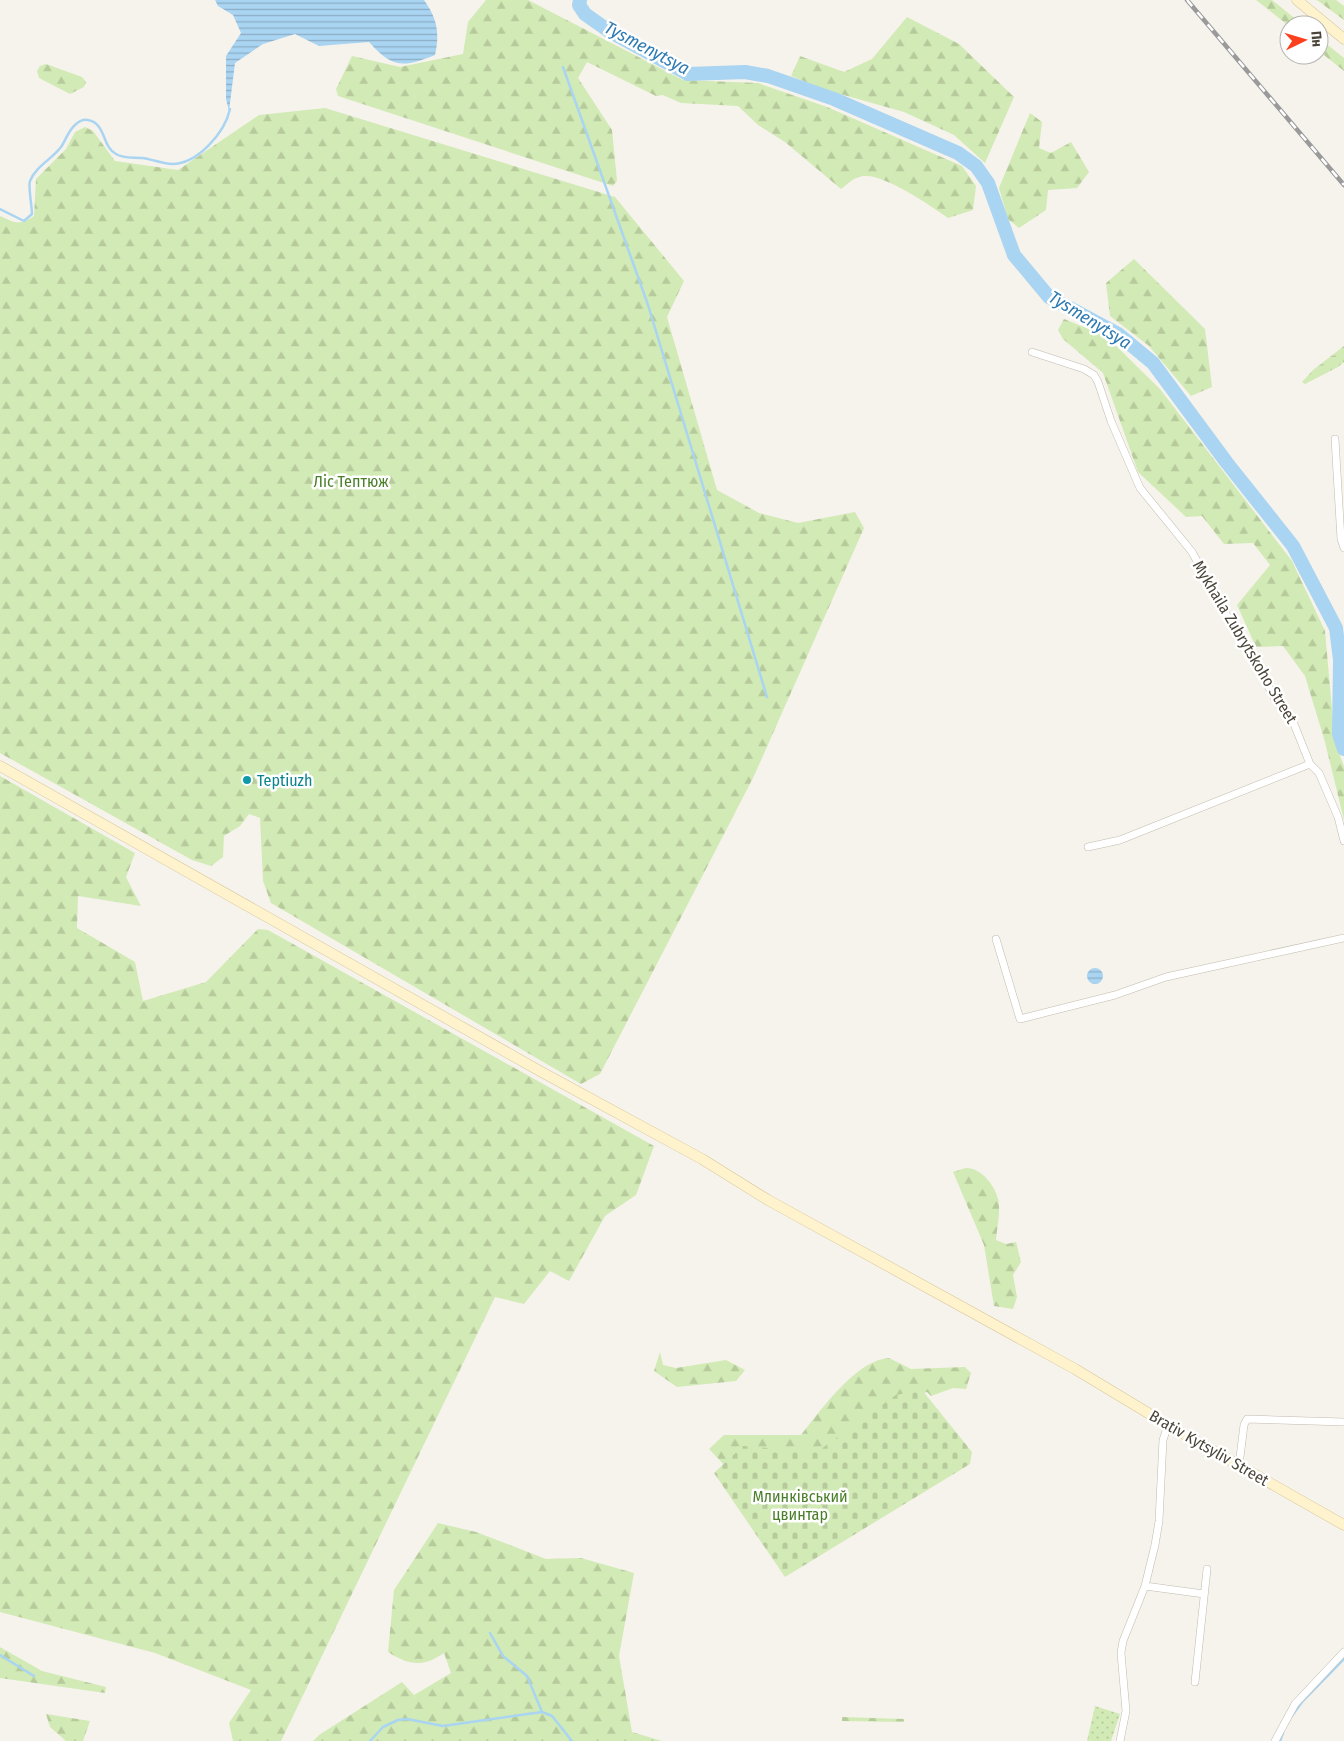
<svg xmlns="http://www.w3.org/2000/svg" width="1344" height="1741" viewBox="0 0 1344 1741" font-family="'Fira Sans Condensed',sans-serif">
  <defs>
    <pattern id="forest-firs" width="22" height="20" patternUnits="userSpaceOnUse" patternTransform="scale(1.25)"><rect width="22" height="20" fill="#d2eab5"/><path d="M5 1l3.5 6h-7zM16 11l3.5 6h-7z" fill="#b6ca9c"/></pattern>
    <pattern id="wetland-marsh" width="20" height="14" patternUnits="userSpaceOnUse" patternTransform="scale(1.25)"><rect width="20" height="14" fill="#d2eab5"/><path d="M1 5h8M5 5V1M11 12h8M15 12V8" fill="none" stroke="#b6ca9c"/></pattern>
    <pattern id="cemetery-stones" width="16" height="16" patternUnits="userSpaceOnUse" patternTransform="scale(1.25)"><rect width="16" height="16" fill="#d2eab5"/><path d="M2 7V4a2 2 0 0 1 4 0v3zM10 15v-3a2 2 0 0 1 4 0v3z" fill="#b6ca9c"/></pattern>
    <pattern id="garden-dots" width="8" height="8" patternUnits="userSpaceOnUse" patternTransform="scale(1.25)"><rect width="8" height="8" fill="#d2eab5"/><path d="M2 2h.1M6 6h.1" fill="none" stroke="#b6ca9c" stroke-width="1.8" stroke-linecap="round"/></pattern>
    <pattern id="water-rules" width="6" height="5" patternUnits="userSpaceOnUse" patternTransform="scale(1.25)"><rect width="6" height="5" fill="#a9d4f2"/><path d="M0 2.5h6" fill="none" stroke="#8caec5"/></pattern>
  </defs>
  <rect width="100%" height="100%" fill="#f6f3ec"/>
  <path fill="url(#forest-firs)" d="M 486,0 L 528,0 L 683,80 L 758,83 L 827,107 L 962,166 L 976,186 L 973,210 L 948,218 C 931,206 886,175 865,176 C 855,176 849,183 841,189 L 785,142 L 758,125 L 738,106 L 681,103 L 663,95 L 656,96 L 587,62 L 578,78 L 612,130 L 617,181 L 613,186 L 338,96 L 336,89 L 352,56 L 400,67 L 463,54 L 468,22 Z
    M 1256,0 L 1272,0 L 1303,25 L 1289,26 Z
    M 1317,0 L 1336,0 L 1344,6 L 1344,20 Z
    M 907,17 L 959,44 L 1014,97 L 985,163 L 954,135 L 904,112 L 826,90 L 791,76 L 800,56 L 844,72 L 872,59 Z
    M 1319,38 L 1344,58 L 1344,71 L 1319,51 Z
    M 46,64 L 82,77 L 86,82 L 84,87 L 70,94 L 39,78 L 37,71 L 40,66 Z
    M 325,108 L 615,197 L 684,281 L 667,317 L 717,490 L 759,513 L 798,523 L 855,512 L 864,528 L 754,776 L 600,1074 L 581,1084 L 271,903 L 263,881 L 260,818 L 249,814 L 240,826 L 224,836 L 223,857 L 211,866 L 192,860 L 0,753 L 0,216 C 16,223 19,226 34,216 L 36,179 L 66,149 L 75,132 L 85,127 L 93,131 L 115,161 L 178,170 L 259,115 Z
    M 1030,113 L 1042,122 L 1039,148 L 1051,153 L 1071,142 L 1089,172 L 1077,188 L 1048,190 L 1046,210 L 1019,228 L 1008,219 L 999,188 Z
    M 1134,259 L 1205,329 L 1212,387 L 1191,396 L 1149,346 L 1110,316 L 1106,283 Z
    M 1064,319 L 1106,336 L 1160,389 L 1292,561 L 1325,631 L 1335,743 L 1344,766 L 1344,820 L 1325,742 L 1305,676 L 1283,646 L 1256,647 L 1237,605 L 1270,565 L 1253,543 L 1224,544 L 1202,516 L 1186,517 L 1138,472 L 1103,373 L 1063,339 L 1058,330 Z
    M 0,776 L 135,853 L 126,877 L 141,906 L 78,896 L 77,928 L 135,962 L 143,1001 L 206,982 L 258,929 L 268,930 L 654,1146 L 636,1195 L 605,1216 L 569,1281 L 550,1271 L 524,1304 L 495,1297 L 281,1741 L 233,1741 L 229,1723 L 251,1690 L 155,1653 L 0,1612 Z
    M 966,1168 C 981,1168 994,1184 998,1199 C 1001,1211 997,1228 996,1240 L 1006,1244 L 1016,1242 L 1021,1262 L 1013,1275 L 1017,1297 L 1013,1309 L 994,1306 L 984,1245 L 953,1172 Z
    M 660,1352 L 663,1365 L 676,1368 L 726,1360 L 745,1370 L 736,1381 L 677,1387 L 654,1371 Z
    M 889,1358 L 911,1369 L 965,1367 L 971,1373 L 966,1389 L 953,1388 L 931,1396 L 927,1392 L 893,1401 L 817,1455 L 727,1468 L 709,1449 L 724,1435 L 801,1435 C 821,1410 856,1360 889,1358 Z
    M 438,1523 L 476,1532 L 546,1559 L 581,1558 L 634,1573 L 619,1656 L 632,1732 L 662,1741 L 313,1741 L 319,1735 L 402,1682 L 414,1695 L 451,1673 L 444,1653 C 422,1668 409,1665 388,1652 L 394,1590 Z
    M 0,1647 L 42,1671 L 106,1687 L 105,1693 L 0,1678 Z
    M 46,1714 L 90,1721 L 83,1741 L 66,1741 L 50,1727 Z
    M 842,1717 L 904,1719 L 904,1722 L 842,1721 Z"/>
  <path fill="url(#wetland-marsh)" d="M 1344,346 L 1344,362 L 1338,367 L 1305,384 L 1302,382 L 1313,370 Z"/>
  <path fill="url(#cemetery-stones)" d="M 922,1390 L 972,1452 L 970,1464 L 785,1577 L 714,1473 L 743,1446 L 817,1452 L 896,1395 Z"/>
  <path fill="url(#garden-dots)" d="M 1095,1706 L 1120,1714 L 1111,1741 L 1087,1741 Z"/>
  <path fill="url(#water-rules)" d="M 215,0 L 424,0 C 437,18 440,33 435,55 C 403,68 392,68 369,42 L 319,46 L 295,34 L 263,44 L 235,63 L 229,111 L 226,99 L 226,56 L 241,33 L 233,15 L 218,6 Z
    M1087 976a8 8 0 1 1 16 0a8 8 0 1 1-16 0Z"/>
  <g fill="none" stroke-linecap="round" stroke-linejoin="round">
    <path stroke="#a9d4f2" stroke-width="2.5" d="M 563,67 L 648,305 L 767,697
      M 0,209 L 24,221 L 32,214 C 32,207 28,186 30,181 C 36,166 51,160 61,147 C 66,140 68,131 75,125 C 79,121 83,119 88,120 C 106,123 102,147 116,154 C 124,159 133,157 142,158 C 152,159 163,164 172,164 C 198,164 225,132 230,109
      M 490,1633 L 503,1656 L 527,1676 L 542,1712
      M 0,1655 L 34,1676
      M 1291,1717 L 1302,1702 L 1344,1659
      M 370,1741 L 383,1727 L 398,1720 L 407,1719 L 443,1726 L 542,1712 L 552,1716 L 572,1741
      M 1280,1741 L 1283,1733"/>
    <path stroke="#a9d4f2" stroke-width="14" d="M 580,0 L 579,5 L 585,14 L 609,31 L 688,74 L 745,72 L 768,76 L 834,99 L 958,153 L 976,166 L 988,183 L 1014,255 L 1049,297 L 1118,334 L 1153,363 L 1227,463 L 1293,546 L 1336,628 L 1340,660 L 1339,734 L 1344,749"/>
    <defs>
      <path id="street" d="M 1032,352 L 1084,369 L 1094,375 L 1098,382 L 1111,421 L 1140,488 L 1192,552 L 1231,623 L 1257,665 L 1277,703 L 1292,719 L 1310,764 L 1319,773 L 1338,817 L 1344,841
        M 1335,439 L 1341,539 L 1344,548
        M 1088,847 L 1120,840 L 1310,764
        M 996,939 L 1020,1019 L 1115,995 L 1166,977 L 1344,938
        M 1239,1465 L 1244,1425 L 1247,1419 L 1344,1422
        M 1145,1586 L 1204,1594
        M 1195,1682 L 1207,1569
        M 1120,1741 L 1126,1711 L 1121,1653 L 1123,1641 L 1145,1586 L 1155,1545 L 1159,1521 L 1163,1440 L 1168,1425
        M 1275,1741 L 1295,1704 L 1344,1652"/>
      <path id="secondary" d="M 1297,0 L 1344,39
        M 0,766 L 538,1070 L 702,1159 L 768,1200 L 1075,1369 L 1168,1425 L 1344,1525"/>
    </defs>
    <use href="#street" stroke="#c2bbae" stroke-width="8"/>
    <use href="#secondary" stroke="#d6c79b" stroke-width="11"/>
    <use href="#street" stroke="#fff" stroke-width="7"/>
    <use href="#secondary" stroke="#fff3cd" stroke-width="10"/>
    <defs>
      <path id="rail" d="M 1187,0 L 1344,185"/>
    </defs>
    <use href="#rail" stroke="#9a9a9a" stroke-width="4.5"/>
    <use href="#rail" stroke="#fff" stroke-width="2.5" stroke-dasharray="8" stroke-linecap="butt"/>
  </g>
  <circle fill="#0f9aa8" stroke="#fff" stroke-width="2" cx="247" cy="780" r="5"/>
  <g text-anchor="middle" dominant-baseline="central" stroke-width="5" stroke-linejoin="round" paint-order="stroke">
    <g font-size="16" fill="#4a7f2a" stroke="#fff">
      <text x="351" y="481">Ліс Тептюж</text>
      <text x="800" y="1496">Млинківський<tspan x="800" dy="18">цвинтар</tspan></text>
    </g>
    <g font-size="16" fill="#4b4439" stroke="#fff">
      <text transform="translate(1245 642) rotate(59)">Mykhaila Zubrytskoho Street</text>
      <text transform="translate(1209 1448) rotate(30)">Brativ Kytsyliv Street</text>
    </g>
    <g font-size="16" fill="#0d838f" stroke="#fff" text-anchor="start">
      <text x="257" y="780">Teptiuzh</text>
    </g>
    <g font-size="18" font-style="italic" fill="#2e7ab2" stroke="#fff">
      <text transform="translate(647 48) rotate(28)">Tysmenytsya</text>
      <text transform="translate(1090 320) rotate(32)">Tysmenytsya</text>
    </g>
  </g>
  <g transform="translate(1304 40) rotate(85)"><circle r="24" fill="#ffffff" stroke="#b7b4b0"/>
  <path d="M0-4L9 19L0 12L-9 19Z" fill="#fc3f1d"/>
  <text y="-8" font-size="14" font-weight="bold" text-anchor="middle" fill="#4b4439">Пн</text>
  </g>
</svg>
